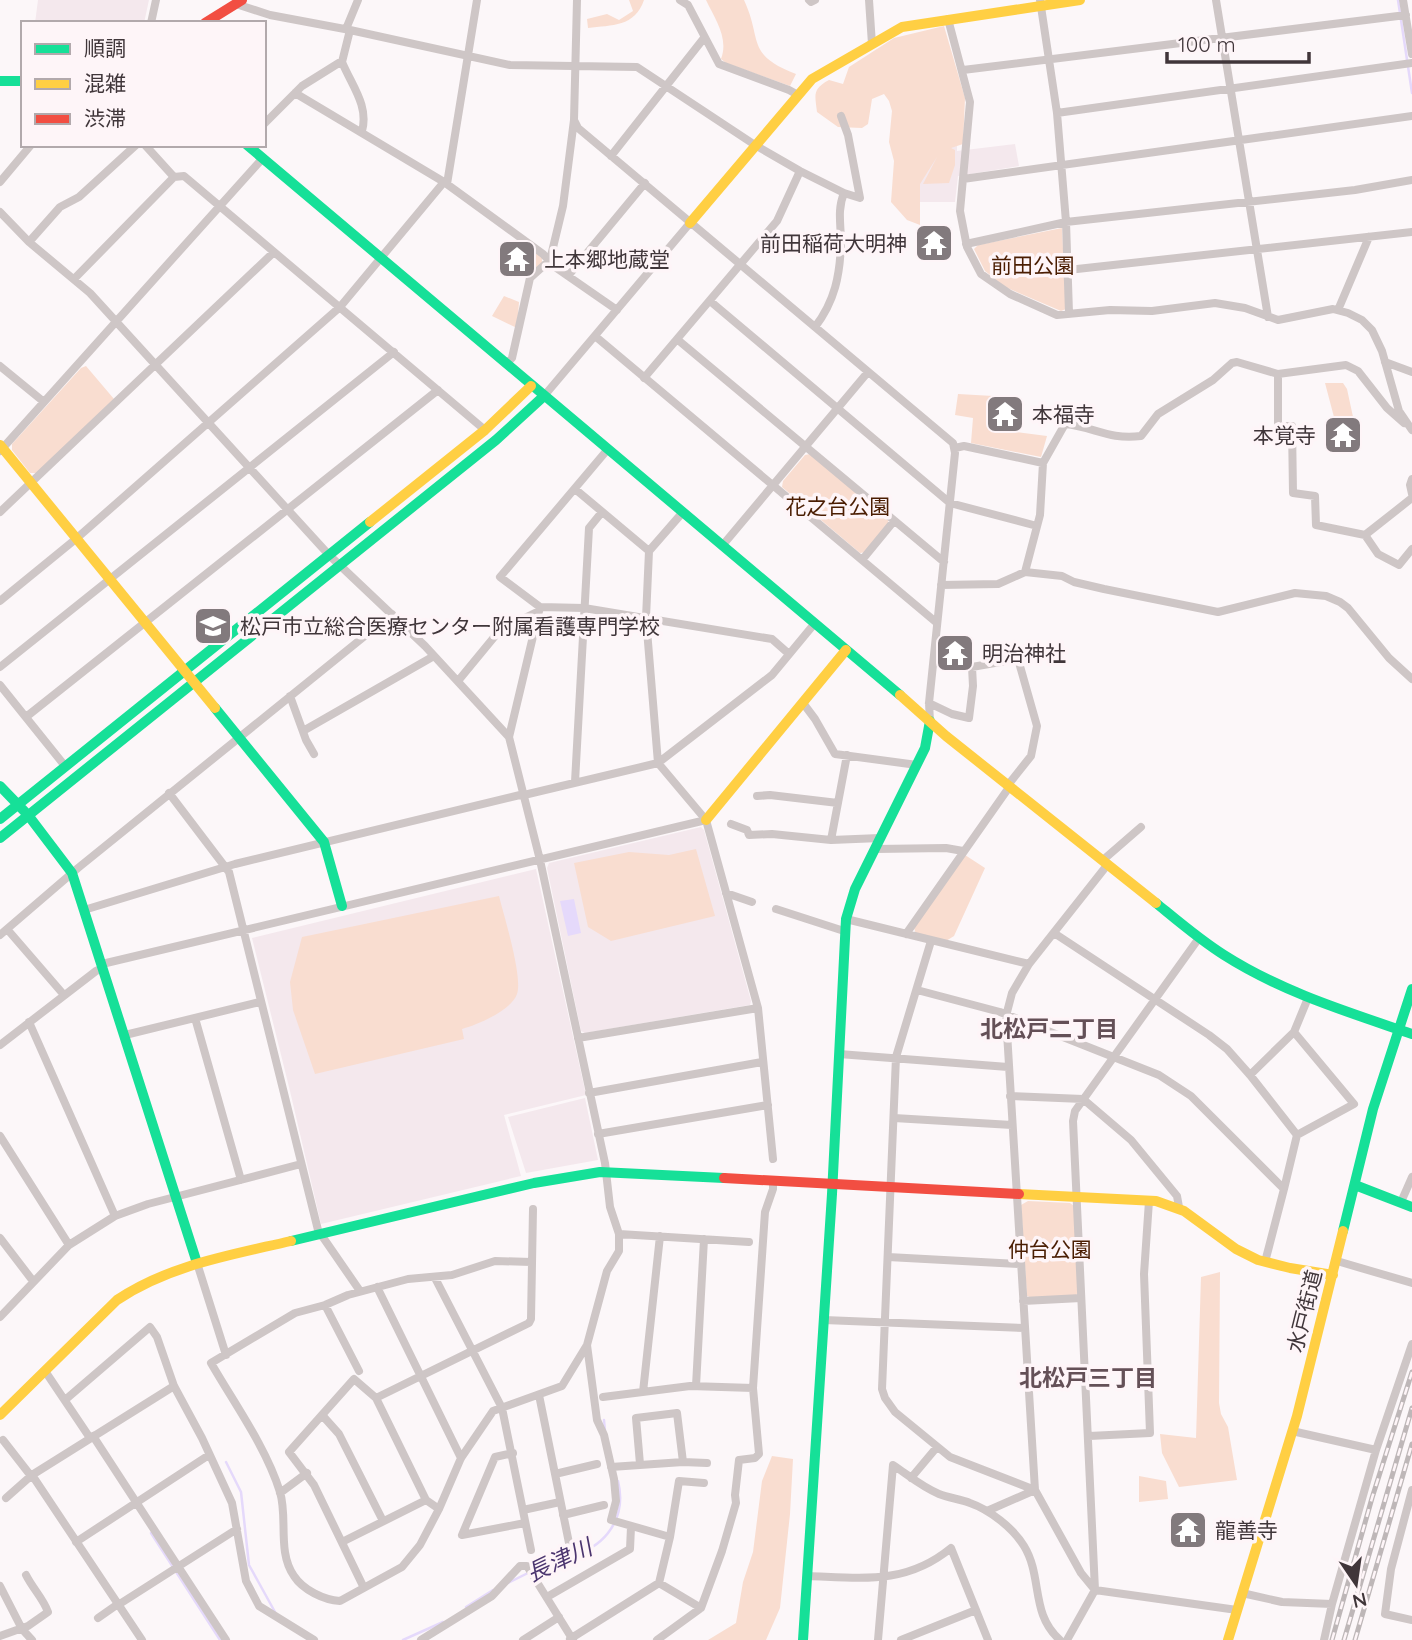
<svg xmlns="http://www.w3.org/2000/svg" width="1412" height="1640" viewBox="0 0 1412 1640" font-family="Quicksand,'Noto Sans JP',sans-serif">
  <rect width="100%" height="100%" fill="#fcf7f9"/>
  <path fill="#f4e8ed" d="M 38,0 L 149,0 L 144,23 L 35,23 Z
    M 957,138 L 957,151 L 1015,144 L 1019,166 L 958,176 L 955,202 L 916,202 L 916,186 L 939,148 Z
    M 701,827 L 704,830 L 751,1001 L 750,1005 L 585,1033 L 581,1031 L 547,868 L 549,863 Z
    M 536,869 L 586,1095 L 504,1115 L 521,1176 L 321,1224 L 290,1091 L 252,938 Z
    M 585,1098 L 598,1160 L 526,1173 L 508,1117 Z"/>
  <path fill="#f9ddd0" d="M 629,0 L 644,0 C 635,27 612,25 588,28 L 587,19 L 607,14 L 619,20 L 633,11 Z
    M 706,0 L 744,0 C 763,41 745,54 796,74 L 790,86 L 726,63 L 721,59 C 729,38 715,19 706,0 Z
    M 944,26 L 965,98 L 963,144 L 951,148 L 955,150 L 955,165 L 949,183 L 923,184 L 937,157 L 920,184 L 920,225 L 907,220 L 891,202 L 894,161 L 889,142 L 892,111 L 889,101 L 884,94 L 872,99 L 868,124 L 862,128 L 838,127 L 817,112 C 815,95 812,89 829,80 L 843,84 L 849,67 L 894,38 Z
    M 1062,228 L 1066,309 L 1061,311 L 1005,287 L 985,271 L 974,249 L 978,245 Z
    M 519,241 L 542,257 L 542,263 L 528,276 L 508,259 Z
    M 504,296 L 519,302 L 517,328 L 492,316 Z
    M 86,366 L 114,399 L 37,473 L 30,473 L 12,450 L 12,444 L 81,368 Z
    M 1325,383 L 1343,383 L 1347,389 L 1358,440 L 1339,436 Z
    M 958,394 L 1011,397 L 1001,430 L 1047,436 L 1041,457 L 971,443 L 973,418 L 955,415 Z
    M 810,454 L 888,520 L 889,525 L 867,552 L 860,553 L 782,487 L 783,481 L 805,455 Z
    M 696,849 L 715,916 L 611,941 L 588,927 L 574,863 L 629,852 L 669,855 Z
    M 965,855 L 985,868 L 954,936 L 946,941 L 916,934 L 914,928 Z
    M 499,896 C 504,916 523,977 517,994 C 512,1010 477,1025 462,1029 L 464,1039 L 315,1074 L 293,1010 L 290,982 L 302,937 Z
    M 1028,1201 L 1070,1203 L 1074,1206 L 1079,1292 L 1076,1295 L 1032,1298 L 1027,1296 L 1021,1205 Z
    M 1220,1272 L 1219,1403 L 1221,1414 L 1228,1427 L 1237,1480 L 1179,1487 L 1162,1453 L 1160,1434 L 1196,1438 L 1201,1277 Z
    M 772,1456 L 793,1459 L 790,1514 L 780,1608 L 766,1640 L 708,1640 L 736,1623 L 743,1582 L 753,1552 L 762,1481 Z
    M 1139,1476 L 1166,1481 L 1168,1499 L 1139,1502 Z"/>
  <path fill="#e5d9fb" d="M 574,899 L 581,933 L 568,936 L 560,901 Z"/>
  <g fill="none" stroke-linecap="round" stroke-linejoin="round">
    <path stroke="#e5d9fb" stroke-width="2.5" d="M 1398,0 L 1412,93
      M 604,1420 L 605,1431
      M 226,1462 L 241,1492 L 249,1565 L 275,1612
      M 151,1533 L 220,1640
      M 533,1570 C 549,1563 565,1560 581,1553 C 611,1540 626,1513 618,1481
      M 508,1583 L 528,1573
      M 466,1607 L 493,1590
      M 403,1640 L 443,1622"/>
    <path stroke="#cec6c6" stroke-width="8" d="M 577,0 L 574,120 L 578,128 L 953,443 L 955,453 L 929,703 L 930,721
      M 680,0 L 688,5 L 719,64 L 789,90 L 798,95
      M 809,0 L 811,2 L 815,0
      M 869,0 L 872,44
      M 1040,0 L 1057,113 L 1066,222 L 1069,313
      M 1216,0 L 1268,317
      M 1403,0 L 1412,54
      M 236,4 L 270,15 L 350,30 L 510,65 L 637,67 L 755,145 L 800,171 L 844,193 L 860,198 L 848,135 L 841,116
      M 948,19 L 970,102 L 960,211 L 967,247 L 981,274 L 1010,294 L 1057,315 L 1110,310 L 1152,311 L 1215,303 L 1245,308 L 1278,320 L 1333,309 L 1348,313 L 1362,320 L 1372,330 L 1382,351 L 1399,411 L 1412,430
      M 151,23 L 156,0
      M 346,29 L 358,0
      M 350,30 L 342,62 C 352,86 369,106 362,131
      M 963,70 L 1406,15
      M 295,93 L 444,182 L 543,254 L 555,267 L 617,310
      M 1057,113 L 1412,63
      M 264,124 L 302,86 L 342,61
      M 145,145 L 174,177
      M 611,156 L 704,38
      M 963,179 L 1412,116
      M 0,182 L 31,145
      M 447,184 L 477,0
      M 0,212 L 29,242 L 90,293 L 329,555 L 425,646 L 509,737 L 540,860 L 605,1163 L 610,1207 L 619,1234 L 619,1251 L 607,1271 L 587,1345 L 597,1420 L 604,1435 L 614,1479 L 616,1501 L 611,1520 L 670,1537
      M 29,242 L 60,207 L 79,197 L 136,145
      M 966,244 L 1066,222 L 1355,190 L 1412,180
      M 1068,270 L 1412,232
      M 568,276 L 645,183
      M 74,279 L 174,177 L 184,176 L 485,430
      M 710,301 L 950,503 L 1037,526
      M 1338,310 L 1369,237
      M 815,327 C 835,301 840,275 841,243 C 841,225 837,210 844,193
      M 595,336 L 937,623
      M 678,340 L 944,562
      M 1385,362 L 1412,372
      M 506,364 L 512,358 L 530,278 L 550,260 L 563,206 L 574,120
      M 0,366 L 44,402
      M 1278,374 L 1278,426 L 1292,426 L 1293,493 L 1315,496 L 1316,525 L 1365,535 L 1412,498
      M 644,378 L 777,221 L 800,171
      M 544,396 L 690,223
      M 955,448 L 964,446 L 1043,463
      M 608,449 L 500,577 L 540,607 L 584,608 L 772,639 L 789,654
      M 0,451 L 262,159
      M 1412,479 L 1410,485 L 1412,494
      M 575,489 L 649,551 L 646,618 L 658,763 L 706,820 L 758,1008 L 773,1159
      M 0,512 L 274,252
      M 1365,535 L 1378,554 L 1399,565 L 1412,549
      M 722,546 L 868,372
      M 649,551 L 683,512
      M 862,560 L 894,521
      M 1025,572 L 1062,576 L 1074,582 L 1104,589 L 1218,612 L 1295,593 L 1326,596 L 1340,602 L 1348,608 L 1389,658 L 1412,679
      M 941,585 L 998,584 L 1025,572 L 1040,515 L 1043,463 L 1065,424 C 1095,427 1108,440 1141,436 L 1158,414 L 1213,380 L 1232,363 L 1237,362 L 1278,374 L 1346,365 L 1358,371 L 1387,408 L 1404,423
      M 0,601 L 77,538 L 340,307 L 444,182
      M 0,667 L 394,352
      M 458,681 L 500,630 L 539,611
      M 0,685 L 65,766
      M 290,696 L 306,740 L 314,754
      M 803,703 L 815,719 L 835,754 L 917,765
      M 929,703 L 952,714 L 969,718 L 973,686 L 972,667 L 1018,659 L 1037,726 L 1031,756 L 1008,785
      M 26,717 L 438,390
      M 303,731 L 434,656
      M 509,737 L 540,607
      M 575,782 L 589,528 L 602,512
      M 169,793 L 229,872 L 319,1234
      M 524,795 L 658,763 L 772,675 L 815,623
      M 757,796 L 770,795 L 838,803
      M 731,824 L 747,830 L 749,835 L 772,834 L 831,840 L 880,838
      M 831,840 L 847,755
      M 876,849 L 946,848 L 963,851
      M 1103,860 L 1141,827
      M 1108,864 L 1029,964 L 1012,993 L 1006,1016 L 1035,1490 L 1081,1573 L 1095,1590 L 1237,1610
      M 726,893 L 752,902
      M 776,909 L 844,931
      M 84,910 L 235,864 L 524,794
      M 846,919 L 1029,964
      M 7,929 L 64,995
      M 1054,933 L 1209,1035 L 1227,1049 L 1250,1075 L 1297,1135 L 1284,1189
      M 906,934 L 1010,786
      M 0,935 L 78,868 L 392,614
      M 931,941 L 896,1057 L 882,1389 L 885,1398 L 895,1412 L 950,1457 L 1035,1490
      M 102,964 L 706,820
      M 917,990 L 1000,1012 L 1159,1075 L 1191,1096 L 1284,1189 L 1265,1262
      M 195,1018 L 241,1180
      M 29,1022 L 115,1216
      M 1294,1032 L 1308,998
      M 125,1035 L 260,1002
      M 578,1038 L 758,1008
      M 0,1045 L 96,971 L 103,968
      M 839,1054 L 1008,1067
      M 1250,1075 L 1294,1032 L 1354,1104 L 1297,1135
      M 589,1093 L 762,1062
      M 1010,1096 L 1083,1099 L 1131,1140 L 1177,1196 L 1179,1207
      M 894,1118 L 1012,1125
      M 598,1134 L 768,1105
      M 0,1136 L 69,1245
      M 1401,1202 L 1412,1177
      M 320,1233 L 360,1291
      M 619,1234 L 749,1242
      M 0,1238 L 33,1281
      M 888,1257 L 1020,1264
      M 1337,1261 L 1412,1283
      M 531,1262 L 495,1261 L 452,1275 L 408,1279 L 348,1295 L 325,1305 L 295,1313 L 211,1363 C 234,1403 266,1447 280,1492 C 288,1518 277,1552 294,1576 C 303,1590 324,1600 340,1601 L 402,1567 L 420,1545 L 439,1509 L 461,1458 L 493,1411 L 562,1386 L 587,1345
      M 197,1263 L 226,1355
      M 435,1278 L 502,1408 L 531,1550
      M 377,1287 L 461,1458
      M 1023,1301 L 1081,1298
      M 325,1305 L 359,1371
      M 0,1317 L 69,1245 L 115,1216 L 148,1204 L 301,1164
      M 824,1320 L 1025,1328
      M 45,1371 L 90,1438
      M 696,1386 L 704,1239
      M 643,1392 L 660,1236
      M 539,1395 L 569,1543
      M 603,1397 L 690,1386 L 753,1388
      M 65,1400 L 150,1327 L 157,1337 L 174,1386 L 202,1438 L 232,1503 L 246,1581 L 259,1606 L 314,1640
      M 322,1415 L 339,1434 L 383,1521
      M 1292,1431 L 1376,1450
      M 93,1436 L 226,1640
      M 1089,1436 L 1150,1433 L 1144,1274 L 1149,1201
      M 3,1440 L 31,1476
      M 513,1453 L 495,1457 L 462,1535 L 525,1523
      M 640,1464 L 636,1418 L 677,1413 L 683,1462
      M 611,1467 L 683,1462 L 707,1463
      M 555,1474 L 597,1464
      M 32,1475 L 142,1640
      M 911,1478 L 937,1447
      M 1412,1490 L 1391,1569 L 1385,1614 L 1412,1620
      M 280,1493 L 307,1473
      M 6,1498 L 32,1475 L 174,1386
      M 439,1509 L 426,1500 L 376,1398 L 529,1323 L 531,1319 L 533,1209
      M 523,1510 L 560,1502
      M 987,1511 L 1035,1490
      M 563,1515 L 604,1505
      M 76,1542 L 209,1455
      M 342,1542 L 426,1500
      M 808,1576 C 862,1578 906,1585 951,1548 L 988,1640
      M 659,1583 L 670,1537 L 679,1481 L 704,1483
      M 0,1586 L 22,1629 L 32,1640
      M 364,1588 L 314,1485 L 289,1452 L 354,1379 L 376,1398
      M 1242,1593 L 1282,1602 L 1332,1604 L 1376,1450 L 1412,1344
      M 547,1597 L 630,1549 L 631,1527
      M 118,1605 L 237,1529
      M 98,1618 L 118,1604
      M 0,1636 L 28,1626 L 48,1612 C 43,1598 33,1589 26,1575
      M 570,1639 L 659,1583 L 701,1608
      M 421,1640 L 492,1596 L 520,1566 L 527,1566 L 573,1640
      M 523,1640 L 559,1617
      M 657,1640 L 701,1608 L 722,1551 L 736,1503 L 735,1495 L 739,1460 L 755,1458 L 759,1454 L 753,1388 L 765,1212 L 773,1189 L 773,1181
      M 878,1640 L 893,1465 C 908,1475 922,1487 939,1494 C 949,1498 960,1499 970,1503 C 990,1510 1013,1528 1024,1546 C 1043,1577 1030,1614 1060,1640
      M 901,1640 L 976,1610
      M 1067,1640 L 1095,1590 L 1073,1121 L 1075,1111 L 1199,938
      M 1324,1640 L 1332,1604"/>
    <path stroke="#16e098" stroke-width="10" d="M 0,81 L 23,81
      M 247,145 L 900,695
      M 215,708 L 324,842 L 342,906
      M 0,786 L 28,815 L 72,873 L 197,1263
      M 0,819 L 370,522
      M 0,838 L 496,440 L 544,396
      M 1156,903 C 1178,921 1200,940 1224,955 C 1282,992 1348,1012 1412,1034
      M 1355,1185 L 1412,1207
      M 1343,1231 L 1373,1109 L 1412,989
      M 291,1241 L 534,1183 L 600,1172 L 724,1178
      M 803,1640 L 832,1194 L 846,919 L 855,889 L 925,748 L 930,721"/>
    <path stroke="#ffcf43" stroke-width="10" d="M 690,223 L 812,79 L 902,27 L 1080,0
      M 0,445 L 215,708
      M 370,522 L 485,430 L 531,386
      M 900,695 L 946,736 L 1156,903
      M 706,820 L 846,650
      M 1019,1194 L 1156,1201 L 1184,1211 L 1236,1249 L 1258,1260 L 1290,1268 L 1333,1275
      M 0,1415 L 117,1300 C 169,1265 231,1255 291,1241
      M 1228,1640 L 1297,1416 L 1343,1231"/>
    <path stroke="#f24e42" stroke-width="10" d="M 205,23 L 242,0
      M 724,1178 L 1019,1194"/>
    <defs>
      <path id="rail" d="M 1332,1640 L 1372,1498 L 1412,1372
        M 1344,1640 L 1412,1408
        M 1355,1640 L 1412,1444"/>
    </defs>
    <use href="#rail" stroke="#beb7b8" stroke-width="5"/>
    <use href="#rail" stroke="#fef5f8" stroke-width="2.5" stroke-dasharray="8" stroke-linecap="butt"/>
  </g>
  <defs>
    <symbol id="temple-square" viewBox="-11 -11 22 22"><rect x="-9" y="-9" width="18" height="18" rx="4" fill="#827a7d" stroke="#fef5f8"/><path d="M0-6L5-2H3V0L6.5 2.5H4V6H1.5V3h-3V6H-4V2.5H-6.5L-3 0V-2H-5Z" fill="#fff"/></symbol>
    <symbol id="university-square" viewBox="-11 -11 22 22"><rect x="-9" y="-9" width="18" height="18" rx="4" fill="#827a7d" stroke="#fef5f8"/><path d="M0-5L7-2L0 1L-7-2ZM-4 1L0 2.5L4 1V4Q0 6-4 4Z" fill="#fff"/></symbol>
  </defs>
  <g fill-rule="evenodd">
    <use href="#temple-square" x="912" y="221" width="44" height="44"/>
    <use href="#temple-square" x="495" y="237" width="44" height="44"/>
    <use href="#temple-square" x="983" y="392" width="44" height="44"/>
    <use href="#temple-square" x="1321" y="413" width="44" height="44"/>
    <use href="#university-square" x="191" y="604" width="44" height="44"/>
    <use href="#temple-square" x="933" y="631" width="44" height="44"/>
    <use href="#temple-square" x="1166" y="1508" width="44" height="44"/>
  </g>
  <g text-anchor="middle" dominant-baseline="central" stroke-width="7" stroke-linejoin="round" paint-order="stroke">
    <g font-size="21" fill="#40363a" stroke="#fef5f8" text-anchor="start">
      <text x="907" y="243" text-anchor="end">前田稲荷大明神</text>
      <text x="544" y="259">上本郷地蔵堂</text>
      <text x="1032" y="414">本福寺</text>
      <text x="1316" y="435" text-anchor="end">本覚寺</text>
      <text x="240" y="626">松戸市立総合医療センター附属看護専門学校</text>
      <text x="982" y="653">明治神社</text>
      <text x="1215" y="1530">龍善寺</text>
    </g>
    <g font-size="21" fill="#4a1d02" stroke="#fef5f8">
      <text x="1033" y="265">前田公園</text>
      <text x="838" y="506">花之台公園</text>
      <text x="1050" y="1249">仲台公園</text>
    </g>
    <g font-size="21" fill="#40363a" stroke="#fef5f8">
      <text transform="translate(1304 1311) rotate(-76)">水戸街道</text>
    </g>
    <g font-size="23" font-weight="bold" fill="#645057" stroke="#fef5f8">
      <text x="1049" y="1028">北松戸二丁目</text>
      <text x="1088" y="1377">北松戸三丁目</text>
    </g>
    <g font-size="23" font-style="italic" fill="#4b356f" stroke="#fef5f8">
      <text transform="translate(559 1560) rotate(-25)">長津川</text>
    </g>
  </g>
  <rect x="21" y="21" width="245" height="126" fill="#fef5f8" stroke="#b2a9ac" stroke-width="2"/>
  <rect x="35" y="44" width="35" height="10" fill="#16e098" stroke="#b2a9ac" stroke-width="2"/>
  <text x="84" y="56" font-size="21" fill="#40363a">順調</text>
  <rect x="35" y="79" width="35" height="10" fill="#ffcf43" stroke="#b2a9ac" stroke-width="2"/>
  <text x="84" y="91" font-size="21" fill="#40363a">混雑</text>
  <rect x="35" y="114" width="35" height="10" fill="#f24e42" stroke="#b2a9ac" stroke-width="2"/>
  <text x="84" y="126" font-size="21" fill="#40363a">渋滞</text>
  <g transform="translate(1356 1584) rotate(167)" stroke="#fef5f8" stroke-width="5" paint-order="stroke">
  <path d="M0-5L12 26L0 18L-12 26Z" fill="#40363a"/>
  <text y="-10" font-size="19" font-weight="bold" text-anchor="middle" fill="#40363a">N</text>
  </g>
  <path d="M1167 52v10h142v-10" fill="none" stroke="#40363a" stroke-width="3.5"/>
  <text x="1178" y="52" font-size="21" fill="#40363a" stroke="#fef5f8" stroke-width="5" paint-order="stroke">100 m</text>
</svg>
